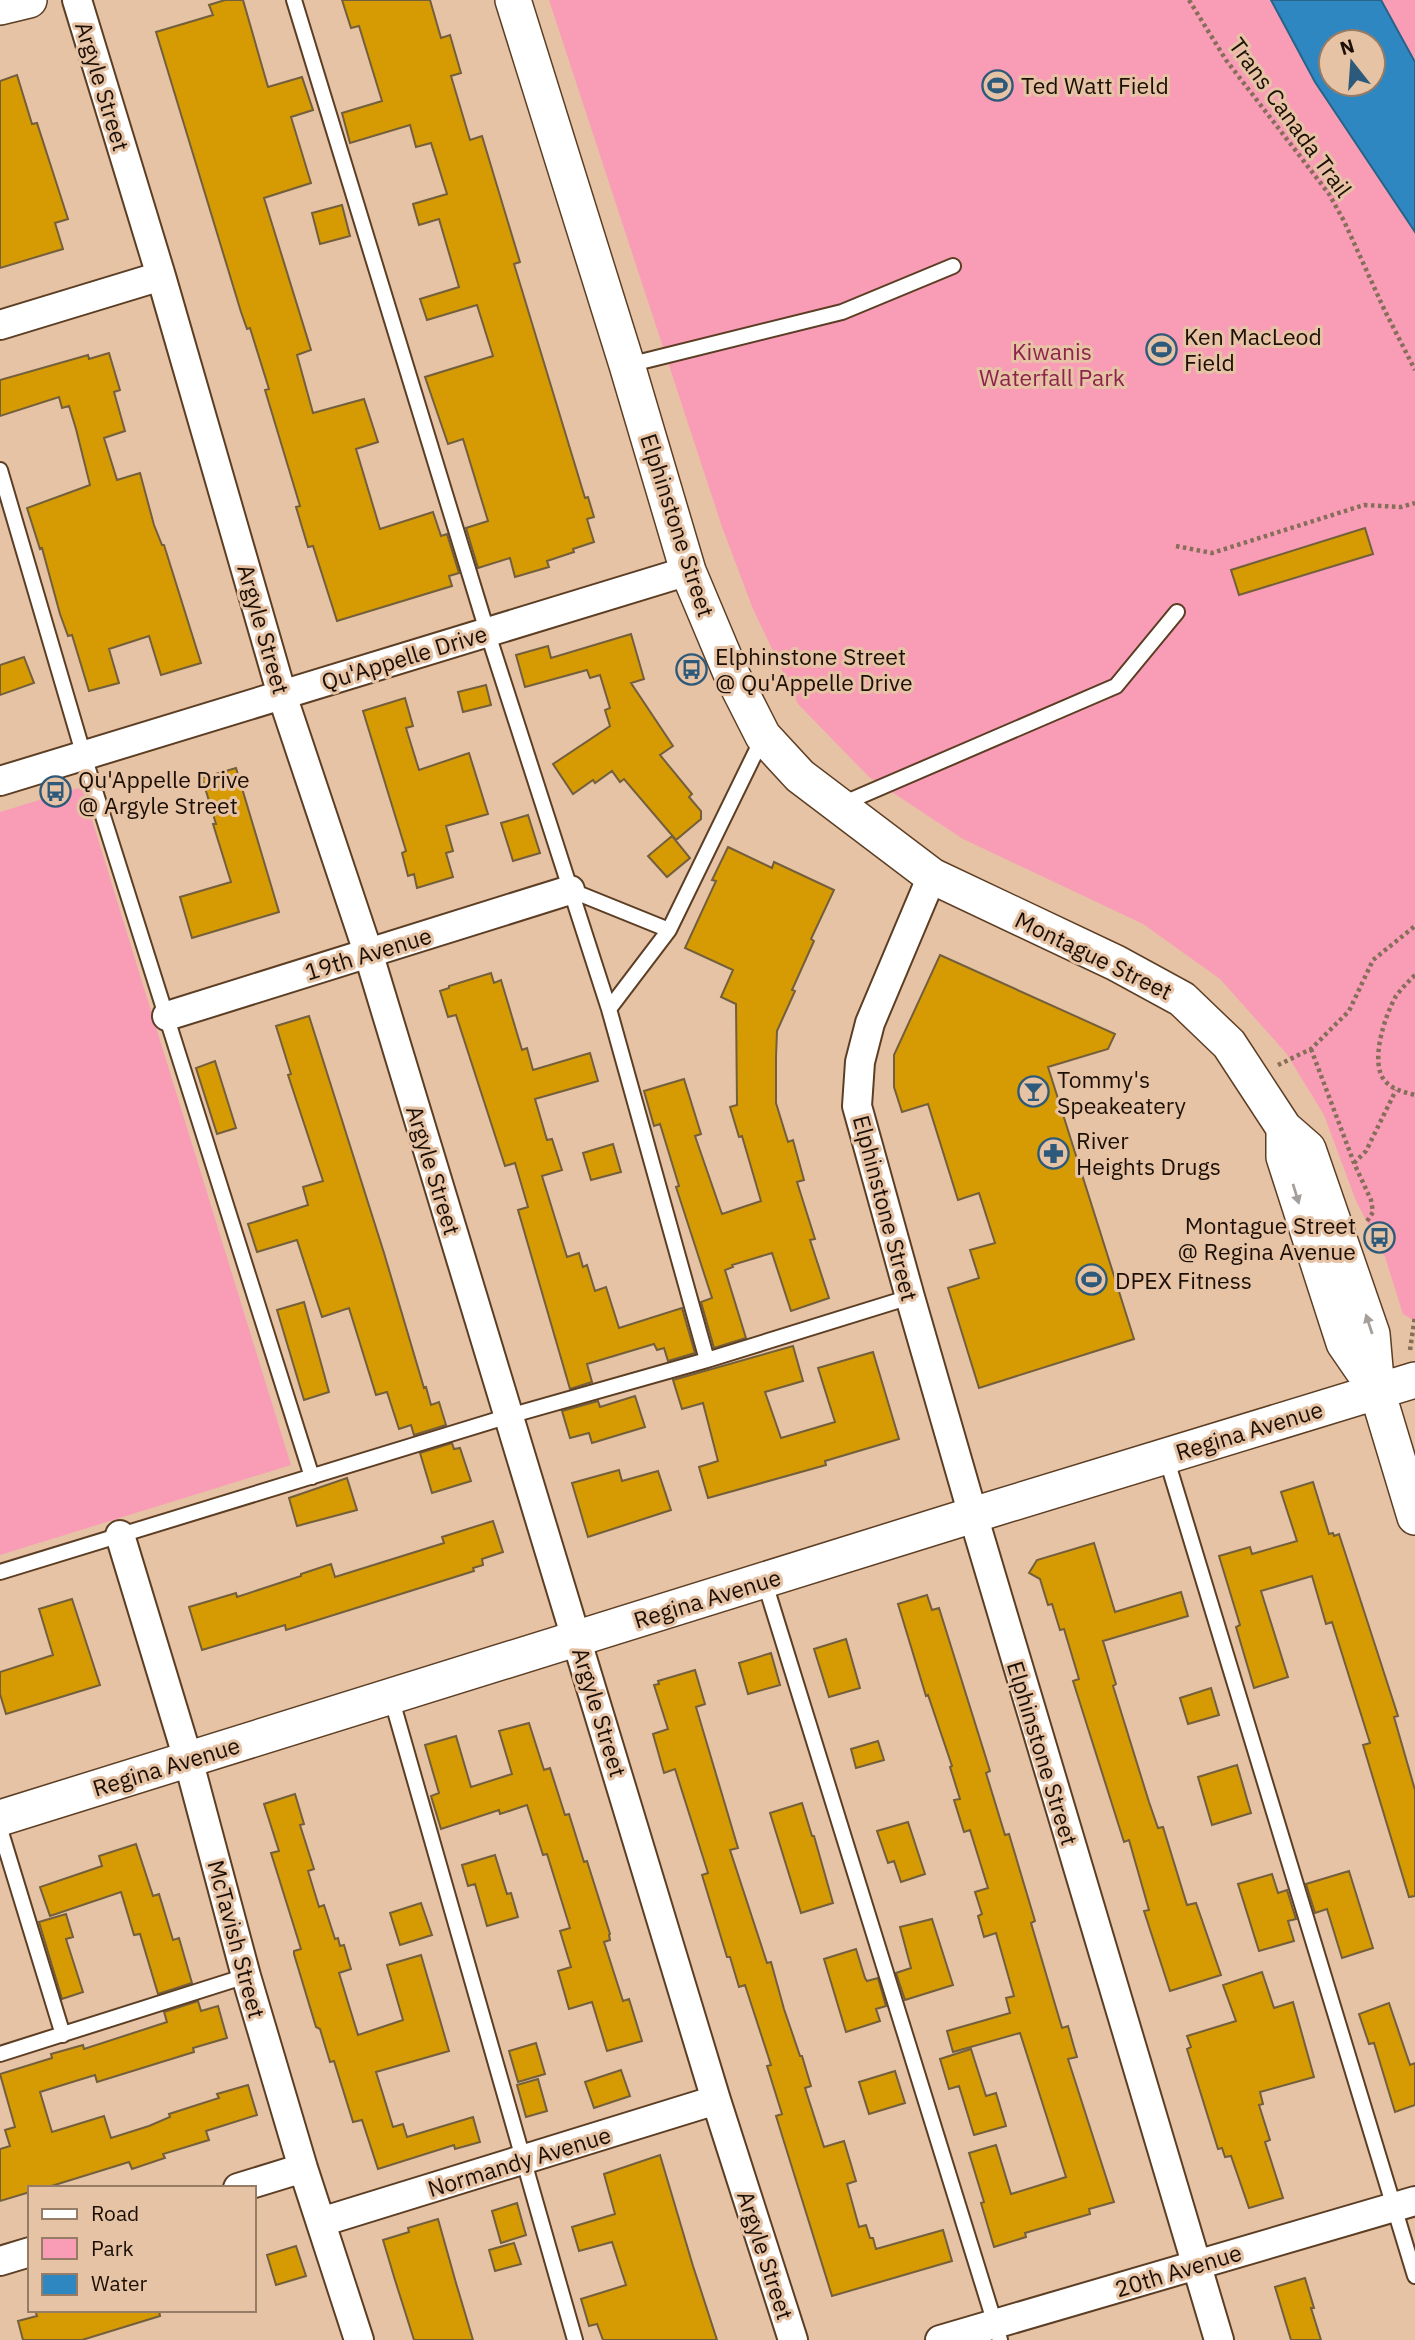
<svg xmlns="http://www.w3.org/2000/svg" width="1415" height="2340" viewBox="0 0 1415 2340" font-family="'IBM Plex Sans',sans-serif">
  <rect width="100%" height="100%" fill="#e7c3a5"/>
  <path fill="#f99db7" d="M 549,0 L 1271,0 L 1315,82 L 1415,232 L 1415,1321 L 1403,1314 L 1385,1257 L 1356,1201 L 1324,1115 L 1286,1053 L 1220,979 L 1143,924 L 963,839 L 869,777 L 798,704 L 753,609 L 722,527 Z
    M 1381,0 L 1415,0 L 1415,62 Z
    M 82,787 L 291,1465 L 0,1555 L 0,812 Z"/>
  <path fill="#2e87c0" stroke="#296388" stroke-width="2" fill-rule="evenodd" d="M 1271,0 L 1381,0 L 1415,62 L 1415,232 L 1315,82 ZM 1331,42 L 1373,42 L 1373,84 L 1331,84 Z"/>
  <path fill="#d69b02" stroke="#735f3c" stroke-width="2" d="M 225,0 L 243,0 L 268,87 L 302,77 L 313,110 L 291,117 L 311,183 L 264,198 L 311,350 L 297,355 L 313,413 L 364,399 L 378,442 L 356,449 L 380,529 L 433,512 L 441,536 L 447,534 L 459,573 L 449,576 L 452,586 L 337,621 L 313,546 L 308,547 L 296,507 L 300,506 L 265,390 L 269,389 L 250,328 L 247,329 L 241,312 L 156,32 L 213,15 L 209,5 Z
    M 342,0 L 430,0 L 441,38 L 450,35 L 461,73 L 451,76 L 470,140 L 482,136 L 520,262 L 514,264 L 585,498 L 588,497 L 594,517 L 587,519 L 594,542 L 573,549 L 574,552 L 547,561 L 549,567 L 515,577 L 510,558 L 478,568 L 466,528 L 488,521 L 463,439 L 448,444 L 425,377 L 493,356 L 477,305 L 427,320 L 420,299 L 459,287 L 439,219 L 419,225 L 413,204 L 447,194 L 431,143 L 416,147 L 410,125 L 350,143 L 342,113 L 382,101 L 359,26 L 351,28 Z
    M 17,75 L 32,124 L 37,123 L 68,219 L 55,223 L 63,249 L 0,268 L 0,81 Z
    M 342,205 L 350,236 L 320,244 L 312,213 Z
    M 109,353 L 120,390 L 114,392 L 125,431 L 104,438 L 117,480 L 140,473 L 154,525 L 162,545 L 164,545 L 201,663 L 161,675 L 149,636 L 109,649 L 119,683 L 89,691 L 72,635 L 68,636 L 60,614 L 42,548 L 40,549 L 27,508 L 90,485 L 76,429 L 69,406 L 62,408 L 59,397 L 0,416 L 0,380 L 88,355 L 89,359 Z
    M 1365,528 L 1373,554 L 1239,595 L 1231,570 Z
    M 631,634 L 644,679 L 631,683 L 673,746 L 660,755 L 692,794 L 689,797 L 701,811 L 701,819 L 676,840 L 624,779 L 620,782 L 612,771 L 595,783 L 593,780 L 573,794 L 553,764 L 610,726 L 605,710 L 610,708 L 600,675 L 590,678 L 587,670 L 525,687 L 516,655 L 548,646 L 551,658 Z
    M 24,657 L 34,683 L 0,695 L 0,665 Z
    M 486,685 L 491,705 L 463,712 L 458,692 Z
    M 405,698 L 413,726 L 406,728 L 419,770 L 469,753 L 488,814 L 446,826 L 453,851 L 446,853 L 453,877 L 417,888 L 414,874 L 408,876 L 402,853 L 406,851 L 363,711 Z
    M 236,768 L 279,912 L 192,938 L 180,897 L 231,882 L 213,824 L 216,824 L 202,778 Z
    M 528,815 L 540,853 L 513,861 L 501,823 Z
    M 672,836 L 690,858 L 667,877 L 648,856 Z
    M 728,847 L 772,868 L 774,862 L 834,890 L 811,939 L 814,941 L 792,990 L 795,991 L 777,1031 L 776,1057 L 776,1103 L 788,1142 L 793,1140 L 804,1180 L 797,1182 L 815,1239 L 810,1240 L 829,1298 L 791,1311 L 772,1253 L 732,1265 L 733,1267 L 725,1270 L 746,1338 L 714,1348 L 701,1302 L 712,1298 L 676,1187 L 679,1186 L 660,1124 L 654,1126 L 644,1091 L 684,1079 L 701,1134 L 695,1136 L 722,1214 L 761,1201 L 742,1136 L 739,1137 L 730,1107 L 737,1105 L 736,1004 L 721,997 L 733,970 L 685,948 L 716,881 L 712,880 Z
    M 940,955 L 1115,1034 L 1108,1049 L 1048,1067 L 1134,1339 L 979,1388 L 948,1288 L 979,1278 L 970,1250 L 995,1243 L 979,1193 L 958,1200 L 928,1104 L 902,1112 L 894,1087 L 894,1055 Z
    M 491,973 L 494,983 L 501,980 L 522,1050 L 527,1048 L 533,1070 L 590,1053 L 598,1081 L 535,1099 L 547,1140 L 552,1139 L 562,1170 L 542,1176 L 567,1257 L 579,1253 L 583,1267 L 587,1265 L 595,1291 L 606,1287 L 619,1328 L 682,1308 L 695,1353 L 668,1361 L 664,1348 L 657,1350 L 654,1344 L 587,1364 L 592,1382 L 570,1389 L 518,1210 L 528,1207 L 515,1163 L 505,1166 L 456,1015 L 448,1017 L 440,991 L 449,988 L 449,986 Z
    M 309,1016 L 384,1253 L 424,1388 L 426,1387 L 431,1405 L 439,1402 L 446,1425 L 414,1435 L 411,1425 L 399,1429 L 387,1392 L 376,1395 L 349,1308 L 322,1317 L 297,1240 L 257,1252 L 248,1224 L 308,1205 L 303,1187 L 323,1181 L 288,1075 L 291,1074 L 276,1026 Z
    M 215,1061 L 236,1128 L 217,1134 L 196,1068 Z
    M 613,1144 L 621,1172 L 591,1180 L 583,1153 Z
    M 304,1302 L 329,1392 L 304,1400 L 277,1310 Z
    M 793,1346 L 803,1381 L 765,1392 L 781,1438 L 835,1422 L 818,1368 L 873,1352 L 899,1439 L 825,1461 L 826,1465 L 708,1498 L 699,1467 L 718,1461 L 703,1403 L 682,1409 L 673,1380 Z
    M 635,1396 L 645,1427 L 592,1443 L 589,1433 L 570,1438 L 562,1411 L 598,1401 L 600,1407 Z
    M 452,1443 L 454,1449 L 460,1448 L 471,1481 L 432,1493 L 420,1453 Z
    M 619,1470 L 622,1481 L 658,1471 L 671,1510 L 588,1537 L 572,1483 Z
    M 347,1478 L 357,1510 L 297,1526 L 289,1498 Z
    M 1313,1482 L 1329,1534 L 1333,1533 L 1334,1536 L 1339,1534 L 1398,1716 L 1394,1717 L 1415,1790 L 1415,1896 L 1409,1897 L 1363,1745 L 1370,1743 L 1332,1622 L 1326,1624 L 1312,1576 L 1261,1591 L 1288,1677 L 1254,1688 L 1236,1627 L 1240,1625 L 1219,1556 L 1250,1547 L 1252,1554 L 1297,1541 L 1281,1492 Z
    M 493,1521 L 503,1552 L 482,1559 L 483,1565 L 473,1568 L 474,1571 L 286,1630 L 285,1625 L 202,1650 L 189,1607 L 236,1593 L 237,1597 L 301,1576 L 301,1574 L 331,1564 L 335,1577 L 444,1543 L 442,1537 Z
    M 1094,1543 L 1115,1612 L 1181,1592 L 1188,1616 L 1103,1641 L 1116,1684 L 1113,1686 L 1149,1802 L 1158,1828 L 1163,1827 L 1187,1905 L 1196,1903 L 1221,1975 L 1170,1991 L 1144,1911 L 1149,1910 L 1129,1840 L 1124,1842 L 1073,1681 L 1079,1679 L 1064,1629 L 1060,1630 L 1052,1604 L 1048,1605 L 1040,1579 L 1029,1573 L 1037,1560 Z
    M 927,1595 L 932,1610 L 939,1608 L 990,1771 L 986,1773 L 1005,1835 L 1009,1834 L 1035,1921 L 1031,1923 L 1062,2028 L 1068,2026 L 1074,2047 L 1077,2057 L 1068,2059 L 1114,2202 L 1089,2209 L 1090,2214 L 1025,2233 L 1026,2237 L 994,2247 L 981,2203 L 984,2202 L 969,2153 L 996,2145 L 1011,2194 L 1066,2177 L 1020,2033 L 953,2052 L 947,2031 L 1010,2013 L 1006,1998 L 1014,1996 L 996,1933 L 984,1937 L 978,1916 L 982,1914 L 975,1892 L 988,1888 L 970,1830 L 964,1832 L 954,1800 L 960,1799 L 950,1767 L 952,1766 L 928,1695 L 926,1696 L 898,1604 Z
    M 72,1599 L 100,1685 L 6,1714 L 0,1694 L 0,1672 L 53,1655 L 39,1609 Z
    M 846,1639 L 860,1688 L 829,1697 L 814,1649 Z
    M 771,1653 L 780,1685 L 748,1694 L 739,1663 Z
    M 695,1670 L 705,1704 L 696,1707 L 738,1848 L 730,1850 L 767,1963 L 771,1962 L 784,2009 L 800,2056 L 802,2056 L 811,2086 L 805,2088 L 824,2147 L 844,2141 L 856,2181 L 847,2184 L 859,2227 L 866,2225 L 870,2238 L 873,2238 L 876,2249 L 943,2230 L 952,2261 L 832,2296 L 776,2116 L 782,2114 L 767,2066 L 771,2065 L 745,1985 L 739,1987 L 730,1957 L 727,1957 L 702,1875 L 708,1873 L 675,1769 L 664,1773 L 653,1734 L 668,1729 L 654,1685 L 659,1684 L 658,1681 Z
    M 1211,1688 L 1219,1715 L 1188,1724 L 1180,1698 Z
    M 529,1723 L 544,1770 L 550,1768 L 565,1815 L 569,1814 L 584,1862 L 587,1861 L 610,1934 L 609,1935 L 610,1940 L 604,1942 L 623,2001 L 629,1999 L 642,2041 L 607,2051 L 592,2002 L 569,2009 L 558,1971 L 571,1967 L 560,1931 L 570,1928 L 547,1854 L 543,1855 L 527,1805 L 500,1814 L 499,1810 L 441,1829 L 431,1796 L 439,1793 L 425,1745 L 456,1736 L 471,1787 L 512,1774 L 499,1731 Z
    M 878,1741 L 884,1760 L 856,1768 L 851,1749 Z
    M 1237,1765 L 1251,1813 L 1212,1825 L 1198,1777 Z
    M 295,1794 L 304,1824 L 300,1825 L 314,1869 L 308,1871 L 319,1907 L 324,1905 L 335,1939 L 338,1938 L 340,1946 L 344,1945 L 351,1969 L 339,1973 L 358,2035 L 403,2020 L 387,1965 L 421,1955 L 449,2051 L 376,2072 L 393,2127 L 403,2124 L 407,2137 L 473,2117 L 480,2142 L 455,2149 L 454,2145 L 378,2169 L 362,2120 L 353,2122 L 334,2061 L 330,2062 L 320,2029 L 316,2027 L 294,1954 L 294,1951 L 301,1949 L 271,1853 L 279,1851 L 264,1804 Z
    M 802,1803 L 812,1836 L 814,1836 L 833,1903 L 801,1913 L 770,1813 Z
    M 908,1822 L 925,1874 L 901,1882 L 894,1861 L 888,1863 L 877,1831 Z
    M 136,1844 L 153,1896 L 159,1894 L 173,1940 L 179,1938 L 192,1983 L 158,1994 L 140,1934 L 134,1935 L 121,1892 L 50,1916 L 40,1887 L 102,1866 L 99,1856 Z
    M 495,1855 L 507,1894 L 511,1893 L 518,1917 L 487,1926 L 475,1884 L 468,1886 L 462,1865 Z
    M 1349,1871 L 1373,1948 L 1342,1958 L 1327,1909 L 1315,1913 L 1306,1884 Z
    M 1272,1874 L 1278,1893 L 1287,1890 L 1296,1919 L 1288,1921 L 1294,1941 L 1259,1951 L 1238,1884 Z
    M 421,1903 L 432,1935 L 400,1945 L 390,1913 Z
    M 66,1914 L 73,1937 L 66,1939 L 83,1992 L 62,1999 L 39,1922 Z
    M 932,1919 L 953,1985 L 905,2000 L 896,1973 L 911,1968 L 900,1927 Z
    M 856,1949 L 865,1978 L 867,1981 L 878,1978 L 886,2006 L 876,2009 L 880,2021 L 846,2032 L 824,1959 Z
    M 1262,1972 L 1274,2008 L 1293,2002 L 1314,2077 L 1260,2092 L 1263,2104 L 1259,2105 L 1270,2140 L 1265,2142 L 1283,2198 L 1249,2208 L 1231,2156 L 1225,2157 L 1222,2148 L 1218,2149 L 1187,2049 L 1191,2047 L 1187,2036 L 1236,2021 L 1223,1985 Z
    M 198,2001 L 201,2011 L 218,2006 L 227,2038 L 193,2048 L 194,2052 L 97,2082 L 95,2075 L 40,2092 L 52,2132 L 104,2116 L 111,2138 L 149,2126 L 170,2117 L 169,2114 L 219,2098 L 217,2094 L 248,2085 L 257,2115 L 206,2131 L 209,2140 L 163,2154 L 165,2158 L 132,2169 L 129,2162 L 45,2188 L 30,2188 L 30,2192 L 0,2201 L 0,2149 L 10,2146 L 5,2130 L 15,2127 L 0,2074 L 52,2058 L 51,2054 L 83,2045 L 84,2049 L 167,2022 L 164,2012 Z
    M 1389,2003 L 1410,2065 L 1415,2063 L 1415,2105 L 1395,2112 L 1374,2043 L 1369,2044 L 1359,2014 Z
    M 536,2043 L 545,2074 L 518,2082 L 509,2051 Z
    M 971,2049 L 986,2096 L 996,2093 L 1006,2126 L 974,2135 L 959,2086 L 949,2089 L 940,2059 Z
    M 621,2070 L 630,2096 L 594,2108 L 585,2082 Z
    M 895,2071 L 905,2103 L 869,2114 L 859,2082 Z
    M 538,2079 L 547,2111 L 526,2117 L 517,2085 Z
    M 660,2155 L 693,2266 L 717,2340 L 603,2340 L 597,2324 L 589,2326 L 581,2299 L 626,2285 L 612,2242 L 579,2251 L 572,2227 L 615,2214 L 604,2174 Z
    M 517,2203 L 526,2235 L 501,2243 L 492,2211 Z
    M 438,2219 L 456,2283 L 473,2340 L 414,2340 L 395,2280 L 383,2240 L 409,2232 L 408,2228 Z
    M 514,2243 L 521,2264 L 495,2271 L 489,2250 Z
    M 296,2246 L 306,2276 L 276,2285 L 267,2255 Z
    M 1305,2278 L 1314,2308 L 1311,2308 L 1321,2340 L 1291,2340 L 1275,2287 Z
    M 35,2310 L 159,2310 L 160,2316 L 82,2340 L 23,2340 L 18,2321 L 37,2316 Z"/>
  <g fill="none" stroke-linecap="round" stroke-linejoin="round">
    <defs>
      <path id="service" d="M 294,0 L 487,631 L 609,1009 L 707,1360
        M 628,365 L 842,312 L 953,266
        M 0,470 L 84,756 L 312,1477
        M 842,804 L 1116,686 L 1177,612
        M 570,890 L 669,930
        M 609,1009 L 669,930 L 763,737
        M 1166,1457 L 1415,2276
        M 0,1572 L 509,1416 L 707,1360 L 910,1297
        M 764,1580 L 1000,2340
        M 391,1697 L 575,2340
        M 0,1829 L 63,2035
        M 0,2054 L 246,1976"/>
      <path id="minor" d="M 77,0 L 161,276 L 282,695 L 368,952 L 716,2100 L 793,2340
        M 0,325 L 161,276
        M 0,781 L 688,571
        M 932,876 L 870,1023 L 860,1062 L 857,1106 L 910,1297 L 973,1515 L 1219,2340
        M 167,1016 L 570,890
        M 120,1535 L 188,1759 L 246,1976 L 303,2168 L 359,2340
        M 238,2188 L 303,2168
        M 321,2222 L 716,2100
        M 0,2261 L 30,2252
        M 940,2340 L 1415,2201"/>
      <path id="tertiary" d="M 513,0 L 627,365 L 688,571 L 730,671 L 763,736 L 800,776 L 932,876 L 1116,963 L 1182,999 L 1229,1044 L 1284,1128 L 1308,1149 L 1372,1334 L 1377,1391 L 1415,1517
        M 0,7 L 29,0
        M 1284,1128 L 1284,1157 L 1344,1343 L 1377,1391
        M 0,1818 L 973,1515 L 1415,1380"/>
    </defs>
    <use href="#service" stroke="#5c3e24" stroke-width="18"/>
    <use href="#minor" stroke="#5c3e24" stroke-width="32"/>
    <use href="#tertiary" stroke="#5c3e24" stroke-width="38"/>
    <path stroke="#866e59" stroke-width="4.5" stroke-dasharray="3.5 3.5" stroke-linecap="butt" d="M 1189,0 L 1226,60 L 1329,194 L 1344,221 L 1384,309 L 1415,370
      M 1176,546 L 1212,553 L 1364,505 L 1401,507 L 1415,503
      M 1415,975 C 1408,982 1402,988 1396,996 C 1385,1015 1369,1063 1385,1081 C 1393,1090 1404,1092 1415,1095
      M 1311,1049 L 1354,1163 L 1371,1200 L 1373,1212 L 1366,1223
      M 1278,1065 L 1311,1049 L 1349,1011 L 1373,960 L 1415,926
      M 1354,1163 L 1366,1151 L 1396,1090
      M 1410,1350 L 1415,1316"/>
    <use href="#service" stroke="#fff" stroke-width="14"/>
    <use href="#minor" stroke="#fff" stroke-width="28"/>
    <use href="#tertiary" stroke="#fff" stroke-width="35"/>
  </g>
  <defs><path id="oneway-solid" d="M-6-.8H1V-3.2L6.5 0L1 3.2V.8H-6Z" transform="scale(1.75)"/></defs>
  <g fill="#a49f9b">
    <use href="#oneway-solid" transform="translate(1296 1194) rotate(73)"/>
    <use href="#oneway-solid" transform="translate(1369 1324) rotate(-108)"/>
  </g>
  <defs>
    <symbol id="stadium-ring" viewBox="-11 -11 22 22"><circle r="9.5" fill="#e7c3a5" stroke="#2d5a7a" stroke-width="1.5"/><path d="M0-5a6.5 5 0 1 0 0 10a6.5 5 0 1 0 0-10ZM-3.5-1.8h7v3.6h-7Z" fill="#2d5a7a"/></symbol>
    <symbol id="bus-ring" viewBox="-11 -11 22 22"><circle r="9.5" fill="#e7c3a5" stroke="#2d5a7a" stroke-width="1.5"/><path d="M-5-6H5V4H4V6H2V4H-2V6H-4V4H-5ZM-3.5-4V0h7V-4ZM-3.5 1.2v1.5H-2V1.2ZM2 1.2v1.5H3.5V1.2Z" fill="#2d5a7a"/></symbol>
    <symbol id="bar-ring" viewBox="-11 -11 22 22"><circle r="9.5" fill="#e7c3a5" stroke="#2d5a7a" stroke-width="1.5"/><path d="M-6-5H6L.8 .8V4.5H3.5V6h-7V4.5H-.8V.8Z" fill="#2d5a7a"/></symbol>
    <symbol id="pharmacy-ring" viewBox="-11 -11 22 22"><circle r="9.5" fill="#e7c3a5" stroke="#2d5a7a" stroke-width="1.5"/><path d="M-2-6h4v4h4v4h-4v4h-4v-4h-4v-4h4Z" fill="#2d5a7a"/></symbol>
  </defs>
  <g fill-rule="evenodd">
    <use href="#stadium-ring" x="980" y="68" width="35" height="35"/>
    <use href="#stadium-ring" x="1144" y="332" width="35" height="35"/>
    <use href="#bus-ring" x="674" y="652" width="35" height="35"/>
    <use href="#bus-ring" x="38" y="774" width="35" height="35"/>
    <use href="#bar-ring" x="1016" y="1074" width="35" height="35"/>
    <use href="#pharmacy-ring" x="1036" y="1136" width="35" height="35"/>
    <use href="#bus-ring" x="1362" y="1220" width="35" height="35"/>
    <use href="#stadium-ring" x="1074" y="1262" width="35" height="35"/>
  </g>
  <g text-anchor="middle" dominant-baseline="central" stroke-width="6" stroke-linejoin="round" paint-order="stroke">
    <g font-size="23" fill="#1c1006" stroke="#e7c3a5" text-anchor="start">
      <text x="1021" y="85">Ted Watt Field</text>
      <text x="1184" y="336">Ken MacLeod<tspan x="1184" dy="26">Field</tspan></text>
      <text x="715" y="656">Elphinstone Street<tspan x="715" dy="26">@ Qu'Appelle Drive</tspan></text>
      <text x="78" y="779">Qu'Appelle Drive<tspan x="78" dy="26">@ Argyle Street</tspan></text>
      <text x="1057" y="1079">Tommy's<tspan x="1057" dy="26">Speakeatery</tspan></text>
      <text x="1076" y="1140">River<tspan x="1076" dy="26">Heights Drugs</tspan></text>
      <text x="1356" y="1225" text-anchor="end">Montague Street<tspan x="1356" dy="26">@ Regina Avenue</tspan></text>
      <text x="1115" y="1280">DPEX Fitness</text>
    </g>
    <g font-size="23" fill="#1c1006" stroke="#e7c3a5">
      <text transform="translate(103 86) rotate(73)">Argyle Street</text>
      <text transform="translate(1291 117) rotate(54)">Trans Canada Trail</text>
      <text transform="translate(678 525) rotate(72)">Elphinstone Street</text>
      <text transform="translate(264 629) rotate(74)">Argyle Street</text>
      <text transform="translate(404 657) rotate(-17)">Qu'Appelle Drive</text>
      <text transform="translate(368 953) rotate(-17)">19th Avenue</text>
      <text transform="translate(1094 955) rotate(26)">Montague Street</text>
      <text transform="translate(434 1170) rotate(73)">Argyle Street</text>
      <text transform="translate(886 1208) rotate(75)">Elphinstone Street</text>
      <text transform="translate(1249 1430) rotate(-17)">Regina Avenue</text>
      <text transform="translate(707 1598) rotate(-17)">Regina Avenue</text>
      <text transform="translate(600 1712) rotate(73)">Argyle Street</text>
      <text transform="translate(1043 1753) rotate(73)">Elphinstone Street</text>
      <text transform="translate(166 1766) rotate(-17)">Regina Avenue</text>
      <text transform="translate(237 1939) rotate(75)">McTavish Street</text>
      <text transform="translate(519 2161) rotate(-17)">Normandy Avenue</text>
      <text transform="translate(766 2255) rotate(72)">Argyle Street</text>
      <text transform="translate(1178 2270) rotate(-17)">20th Avenue</text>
    </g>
    <g font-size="23" fill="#8d244d" stroke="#e7c3a5">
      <text x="1052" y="351">Kiwanis<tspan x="1052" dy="26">Waterfall Park</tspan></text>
    </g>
  </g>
  <rect x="28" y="2186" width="228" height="126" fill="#e7c3a5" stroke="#967b65" stroke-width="2"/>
  <rect x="42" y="2209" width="35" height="10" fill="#ffffff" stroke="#967b65" stroke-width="2"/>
  <text x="91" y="2221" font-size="21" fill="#1c1006">Road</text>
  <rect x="42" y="2238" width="35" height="21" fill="#f99db7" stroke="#967b65" stroke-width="2"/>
  <text x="91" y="2256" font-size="21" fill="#1c1006">Park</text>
  <rect x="42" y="2274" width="35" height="21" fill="#2e87c0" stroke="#967b65" stroke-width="2"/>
  <text x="91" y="2291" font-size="21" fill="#1c1006">Water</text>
  <g transform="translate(1352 63) rotate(343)"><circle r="33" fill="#e7c3a5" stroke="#967b65" stroke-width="2"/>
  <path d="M0-5L12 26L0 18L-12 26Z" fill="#2d5a7a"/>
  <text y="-10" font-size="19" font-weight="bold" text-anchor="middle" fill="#1c1006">N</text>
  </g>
</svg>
